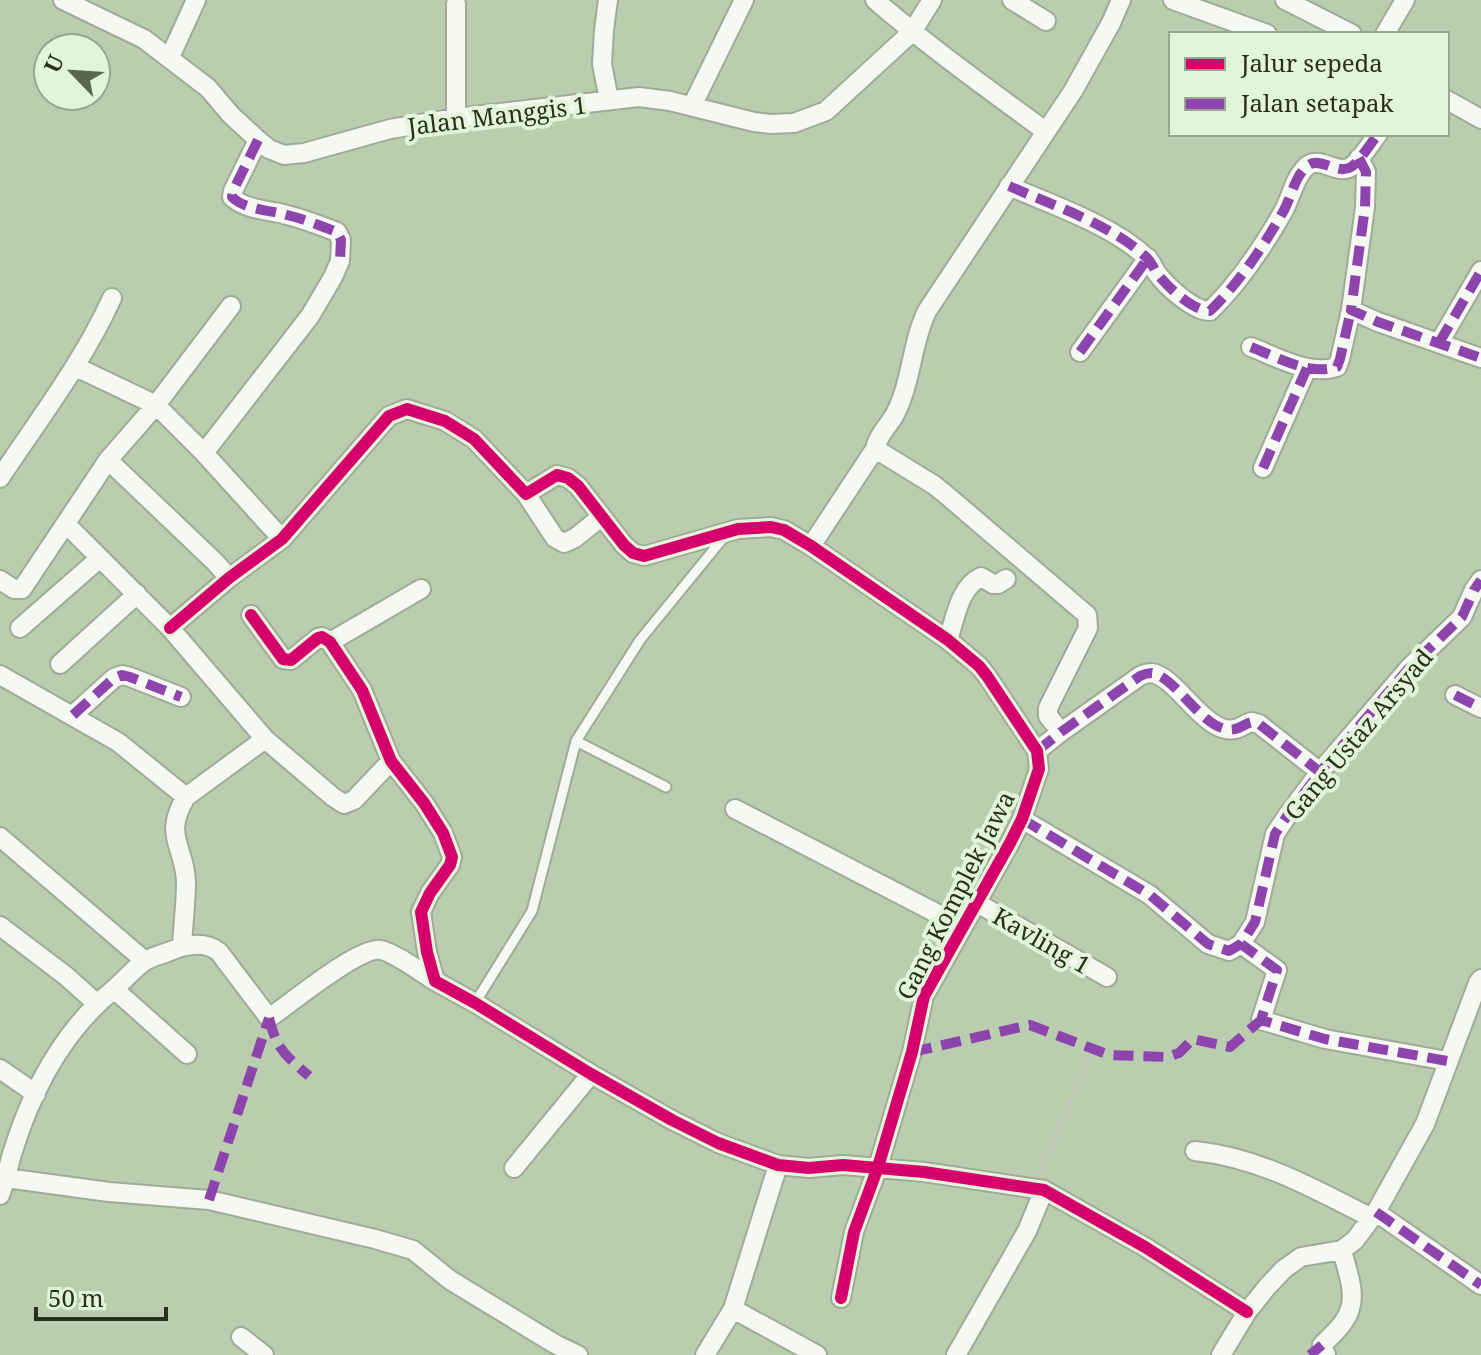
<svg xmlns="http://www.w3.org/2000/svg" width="1481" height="1355" viewBox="0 0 1481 1355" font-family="'Noto Serif',serif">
  <rect width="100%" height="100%" fill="#bacdae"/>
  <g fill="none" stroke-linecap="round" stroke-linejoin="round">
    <defs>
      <path id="lane" d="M 576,741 L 666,787
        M 475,1003 L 532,911 L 576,741 L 640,640 L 724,537"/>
      <path id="street" d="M 63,0 L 144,39 L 208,88 L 231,115 L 258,140 L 269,149 L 284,155 L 304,153 L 390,129 L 456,118 L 639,97 L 670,101 L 754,122 L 771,124 L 794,123 L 826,111 L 912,32 L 932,0
        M 608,0 L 604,30 L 602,64 L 609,100
        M 875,0 C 929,47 987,88 1045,131
        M 1012,0 L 1046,21
        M 1173,0 L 1267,34
        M 1285,0 L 1352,34
        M 456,4 L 456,118
        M 1385,34 L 1405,0
        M 170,57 L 196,0
        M 1447,100 L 1481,119
        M 692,106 L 744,0
        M 1359,158 L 1366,172 L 1365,207 L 1351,310 L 1378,322 L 1481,358
        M 1009,186 C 1052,205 1112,225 1146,257 C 1151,261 1153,267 1156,272 C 1166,286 1193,311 1210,311 C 1239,283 1263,247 1283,212 C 1291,198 1294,179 1305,168 C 1318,153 1336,176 1351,167 C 1359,162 1371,143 1378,134
        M 1439,343 L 1481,271
        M 1251,347 C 1277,357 1309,376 1337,367 L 1340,359 L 1351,310
        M 1080,352 L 1148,258
        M 76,367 L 156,405 L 204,453 L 282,539
        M 204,453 L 310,316 L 333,277 L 340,261 L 341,240 L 337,232 C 321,226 304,219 287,215 C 270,210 245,210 232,197 L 233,191 L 258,140
        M 108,460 L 215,562 L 229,578
        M 1263,468 L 1307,368
        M 0,478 C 39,419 83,362 112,298
        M 526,494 L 555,538 L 564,543 L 575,538 L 601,517
        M 66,524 L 170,628 L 265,739 L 333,797 L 344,804 L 354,800 L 391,761
        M 811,546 L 875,449
        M 0,580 L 14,589 L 22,589 L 108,460 L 156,405 L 231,306
        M 251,615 L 283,659 L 291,660 L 318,638 L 322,637 L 330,642 L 362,690 L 391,761 L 424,803 L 443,833 L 452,857 L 450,865 L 430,893 L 421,912 L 427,952 L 435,981 L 475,1003 L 591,1074 L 672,1120 L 718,1143 L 778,1165 L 809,1168 L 843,1165 L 924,1172 L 1044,1190 L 1145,1247 L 1247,1312
        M 20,628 L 100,558
        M 170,628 L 229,578 L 282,539 L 389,416 L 407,409 L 445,421 L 474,439 L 526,494 L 557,475 L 568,478 L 578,486 L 624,545 L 633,553 L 644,556 L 738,529 L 771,527 L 784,530 L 811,546 L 948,640 L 979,666 L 987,676 L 1037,751 L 1039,769 L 1022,819 L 1010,843 L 924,996 L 912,1052 L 878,1167 L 854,1232 L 841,1298
        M 948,640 C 955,620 959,587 981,577 L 993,584 L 998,584 L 1006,579
        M 330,642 L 421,589
        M 60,664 L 137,594
        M 0,675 L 118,742 L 186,797
        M 1455,695 L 1481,708
        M 73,715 L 114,678 L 122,675 L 130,677 L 181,697
        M 1061,732 L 1048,716 L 1048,708 L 1088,628 L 1087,615 L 944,493 L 934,485 L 882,453 L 875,449 C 877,437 888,426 894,416 C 912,383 911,344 927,311 L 1073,91 L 1111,23 L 1121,0
        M 1037,751 L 1061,732 L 1140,676 C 1144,674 1148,673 1152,673 C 1177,677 1206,736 1235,729 C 1241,728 1246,723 1252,722 L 1259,724 L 1320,772
        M 735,809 L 963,927
        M 1022,819 L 1150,895 L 1208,944 L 1229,951 L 1241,944
        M 0,837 L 145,961
        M 977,903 L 1107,977
        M 0,926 L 66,976 L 96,1003
        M 182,946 C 183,925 186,903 186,882 C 185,846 162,836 186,797 L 265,739
        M 114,989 L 187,1054
        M 1447,1061 L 1325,1039 L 1261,1020 L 1277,970 L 1241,944 L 1255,922 L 1275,834 L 1287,816 L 1320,772 L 1409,668 L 1462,617 L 1474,590 L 1481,580
        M 0,1069 L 36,1094
        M 1195,1151 C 1261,1158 1314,1189 1372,1218
        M 514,1168 L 591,1074
        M 6,1178 L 109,1192 L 209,1200 L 375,1239 L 413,1250 L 450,1280 L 555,1344 L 578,1355
        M 0,1195 C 5,1182 8,1168 12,1154 C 31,1092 63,1031 113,990 C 124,981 133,969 145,961 C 151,957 160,955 168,952 C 184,945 204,940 219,952 L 269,1018 C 290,1004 359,946 381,950 C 395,953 422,973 435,981
        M 1376,1212 L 1481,1285
        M 733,1309 L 817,1355
        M 241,1337 L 264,1355
        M 705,1355 L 733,1309 L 778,1165
        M 956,1355 L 1027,1231 L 1044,1190
        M 1221,1355 L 1247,1312 L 1267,1287 L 1284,1269 L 1301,1257 L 1342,1250 L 1355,1240 L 1376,1212 L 1425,1124 L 1478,983 L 1481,979
        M 1326,1355 L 1322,1345 C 1332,1335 1346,1323 1350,1309 C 1356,1291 1346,1268 1342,1250"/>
    </defs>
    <use href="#lane" stroke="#9eac95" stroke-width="13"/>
    <use href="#street" stroke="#9eac95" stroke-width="22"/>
    <path stroke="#c2c8bf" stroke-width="3" stroke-dasharray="8 4" stroke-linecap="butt" d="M 1040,1173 L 1093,1049"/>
    <use href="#lane" stroke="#f5f8f3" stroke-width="9"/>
    <use href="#street" stroke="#f5f8f3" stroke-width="18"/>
    <path stroke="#8e44ad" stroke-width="10" stroke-dasharray="20 10" stroke-linecap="butt" d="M 258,140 L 233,191 L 232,197 C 245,210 270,210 287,215 C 304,219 321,226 337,232 L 341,240 L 340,261
      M 1359,158 L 1366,172 L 1365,207 L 1351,310 L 1378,322 L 1481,358
      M 1009,186 C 1052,205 1112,225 1146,257 C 1151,261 1153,267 1156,272 C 1166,286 1193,311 1210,311 C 1239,283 1263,247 1283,212 C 1291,198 1294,179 1305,168 C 1318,153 1336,176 1351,167 C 1359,162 1371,143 1378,134
      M 1439,343 L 1481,271
      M 1251,347 C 1277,357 1309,376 1337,367 L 1340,359 L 1351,310
      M 1080,352 L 1148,258
      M 1263,468 L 1307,368
      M 1455,695 L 1481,708
      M 73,715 L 114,678 L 122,675 L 130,677 L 181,697
      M 1037,751 L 1061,732 L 1140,676 C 1144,674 1148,673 1152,673 C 1177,677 1206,736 1235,729 C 1241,728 1246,723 1252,722 L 1259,724 L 1320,772
      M 1022,819 L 1150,895 L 1208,944 L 1229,951 L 1241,944
      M 269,1018 C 277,1050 285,1055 309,1076
      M 912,1052 L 1030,1025 L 1109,1055 L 1167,1057 L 1179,1053 L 1193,1039 L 1230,1047 L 1261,1020
      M 1447,1061 L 1325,1039 L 1261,1020 L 1277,970 L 1241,944 L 1255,922 L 1275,834 L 1287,816 L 1320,772 L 1409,668 L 1462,617 L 1474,590 L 1481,580
      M 209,1200 L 269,1018
      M 1376,1212 L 1481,1285
      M 1310,1355 L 1322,1345"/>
    <defs>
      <path id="cycleway" d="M 251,615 L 283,659 L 291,660 L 318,638 L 322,637 L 330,642 L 362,690 L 391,761 L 424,803 L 443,833 L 452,857 L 450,865 L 430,893 L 421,912 L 427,952 L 435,981 L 475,1003 L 591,1074 L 672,1120 L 718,1143 L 778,1165 L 809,1168 L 843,1165 L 924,1172 L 1044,1190 L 1145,1247 L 1247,1312
        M 170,628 L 229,578 L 282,539 L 389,416 L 407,409 L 445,421 L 474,439 L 526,494 L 557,475 L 568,478 L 578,486 L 624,545 L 633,553 L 644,556 L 738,529 L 771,527 L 784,530 L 811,546 L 948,640 L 979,666 L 987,676 L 1037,751 L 1039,769 L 1022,819 L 1010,843 L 924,996 L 912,1052 L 878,1167 L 854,1232 L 841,1298"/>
    </defs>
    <use href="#cycleway" stroke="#e2f5d8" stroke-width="17"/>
    <use href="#cycleway" stroke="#d6006c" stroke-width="12"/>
  </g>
  <g text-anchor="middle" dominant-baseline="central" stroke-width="8" stroke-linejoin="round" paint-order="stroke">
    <g font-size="24" fill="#24321c" stroke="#e2f5d8">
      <text transform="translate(497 115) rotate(-7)">Jalan Manggis 1</text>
      <text transform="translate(1358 734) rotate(-50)">Gang Ustaz Arsyad</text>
      <text transform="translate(955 895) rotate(-63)">Gang Komplek Jawa</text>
      <text transform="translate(1042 940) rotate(30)">Kavling 1</text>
    </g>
  </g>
  <rect x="1169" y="32" width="280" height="104" fill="#e2f5d8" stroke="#96a78d" stroke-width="2"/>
  <rect x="1185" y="58" width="40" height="12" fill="#d6006c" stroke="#96a78d" stroke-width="2"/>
  <text x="1241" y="72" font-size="24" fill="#24321c">Jalur sepeda</text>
  <rect x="1185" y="98" width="40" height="12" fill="#8e44ad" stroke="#96a78d" stroke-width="2"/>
  <text x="1241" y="112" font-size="24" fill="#24321c">Jalan setapak</text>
  <g transform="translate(72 72) rotate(295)"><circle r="38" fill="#e2f5d8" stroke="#96a78d" stroke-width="2"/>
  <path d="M0-6L14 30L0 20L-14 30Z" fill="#58684f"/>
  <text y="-12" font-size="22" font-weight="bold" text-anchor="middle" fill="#24321c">U</text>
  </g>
  <path d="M36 1307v12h130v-12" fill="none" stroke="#24321c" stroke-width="4"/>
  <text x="48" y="1307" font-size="24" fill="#24321c" stroke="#e2f5d8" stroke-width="6" paint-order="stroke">50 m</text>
</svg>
